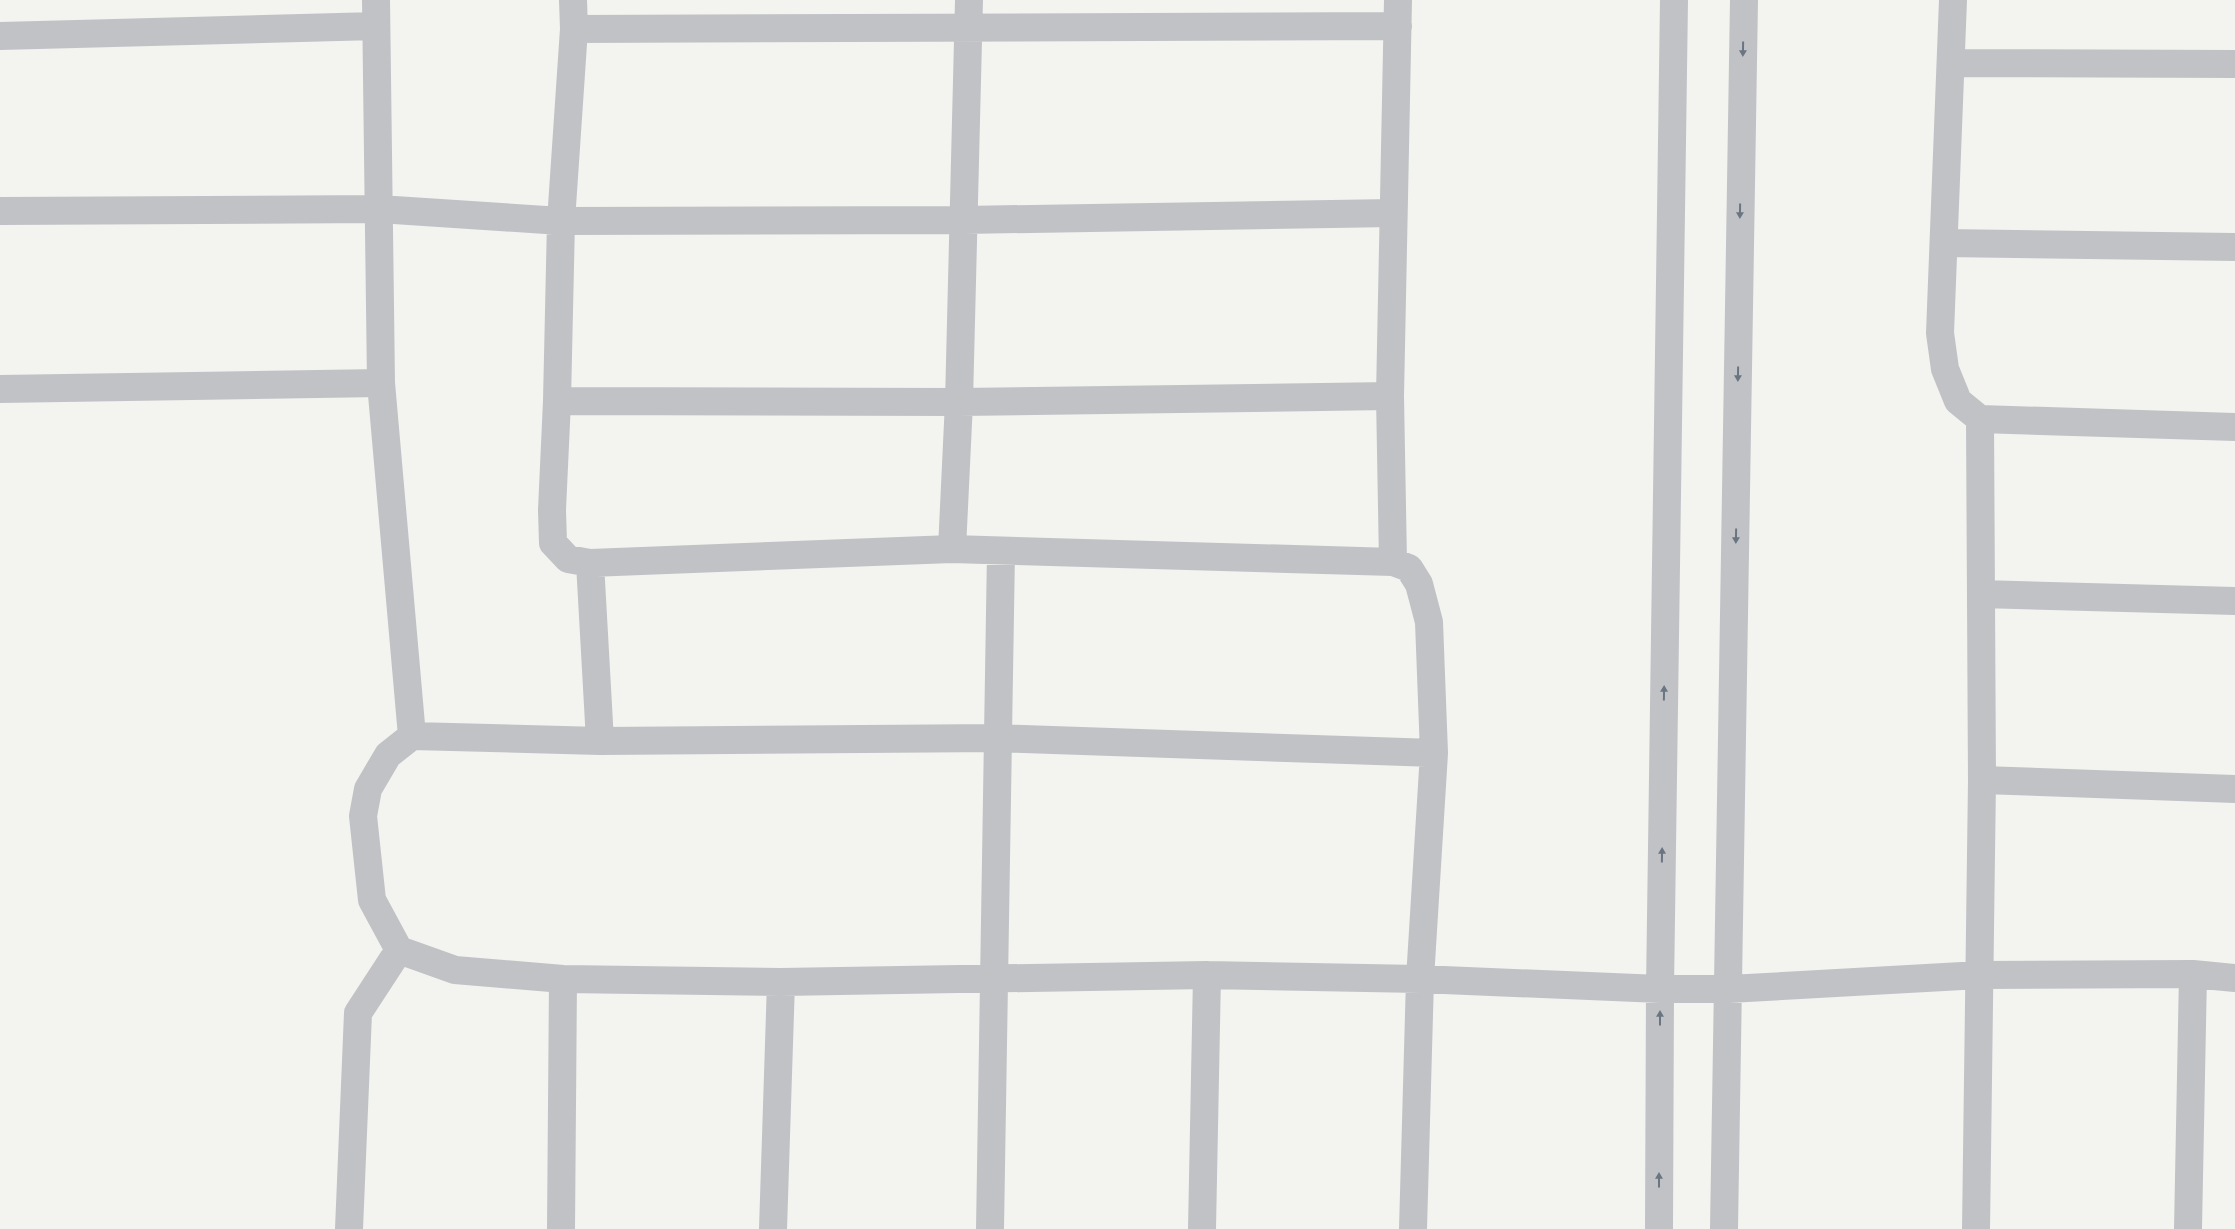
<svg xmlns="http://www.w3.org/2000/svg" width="2235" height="1229" viewBox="0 0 2235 1229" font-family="Poppins,sans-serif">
  <rect width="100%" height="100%" fill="#f3f4f0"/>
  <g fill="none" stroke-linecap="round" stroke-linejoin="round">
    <path stroke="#c0c2c5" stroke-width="28" d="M 376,0 L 381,383 L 412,736 L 388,755 L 368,789 L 363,816 L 372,900 L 399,950 L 455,970 L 563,979 L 781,982 L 1207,975 L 1420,979 L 1660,989 L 1729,989 L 1980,975 L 2193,974 L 2235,978
      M 573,0 L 574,29 L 561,221 L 557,401 L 552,510 L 553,543 L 568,559 L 590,563 L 952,549 L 1393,562 L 1409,568 L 1419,584 L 1429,622 L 1434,753 L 1420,979 L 1413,1229
      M 1953,0 L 1940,333 L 1945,369 L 1958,401 L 1980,419 L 1982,780 L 1976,1229
      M 574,29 L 1398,26
      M 0,36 L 376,26
      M 1951,63 L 2235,64
      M 0,211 L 379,209 L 561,221 L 964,220 L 1393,213
      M 1944,243 L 2235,247
      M 0,389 L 381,383
      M 557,401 L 959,402 L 1390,396
      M 1980,419 L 2235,427
      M 952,549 L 959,402 L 969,0
      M 1393,562 L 1390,396 L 1398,0
      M 590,563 L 600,741
      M 1981,594 L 2235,601
      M 412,736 L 600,741 L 996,738 L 1434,753
      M 1982,780 L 2235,789
      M 349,1229 L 358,1013 L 399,950
      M 561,1229 L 563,979
      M 773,1229 L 781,982
      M 990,1229 L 1001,551
      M 1202,1229 L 1207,975
      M 1659,1229 L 1660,989 L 1674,0
      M 1724,1229 L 1744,0
      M 2188,1229 L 2193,974"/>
  </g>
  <defs><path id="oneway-solid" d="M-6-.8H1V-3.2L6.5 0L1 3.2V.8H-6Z" transform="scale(1.25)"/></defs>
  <g fill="#6a7582">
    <use href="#oneway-solid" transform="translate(1743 49) rotate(91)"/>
    <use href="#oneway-solid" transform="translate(1740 211) rotate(91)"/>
    <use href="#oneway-solid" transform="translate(1738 374) rotate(91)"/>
    <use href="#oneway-solid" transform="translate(1736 536) rotate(91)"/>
    <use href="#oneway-solid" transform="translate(1664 693) rotate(-89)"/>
    <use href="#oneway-solid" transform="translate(1662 855) rotate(-89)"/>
    <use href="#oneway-solid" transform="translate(1660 1018) rotate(-90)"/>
    <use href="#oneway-solid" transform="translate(1659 1180) rotate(-90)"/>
  </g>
</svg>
